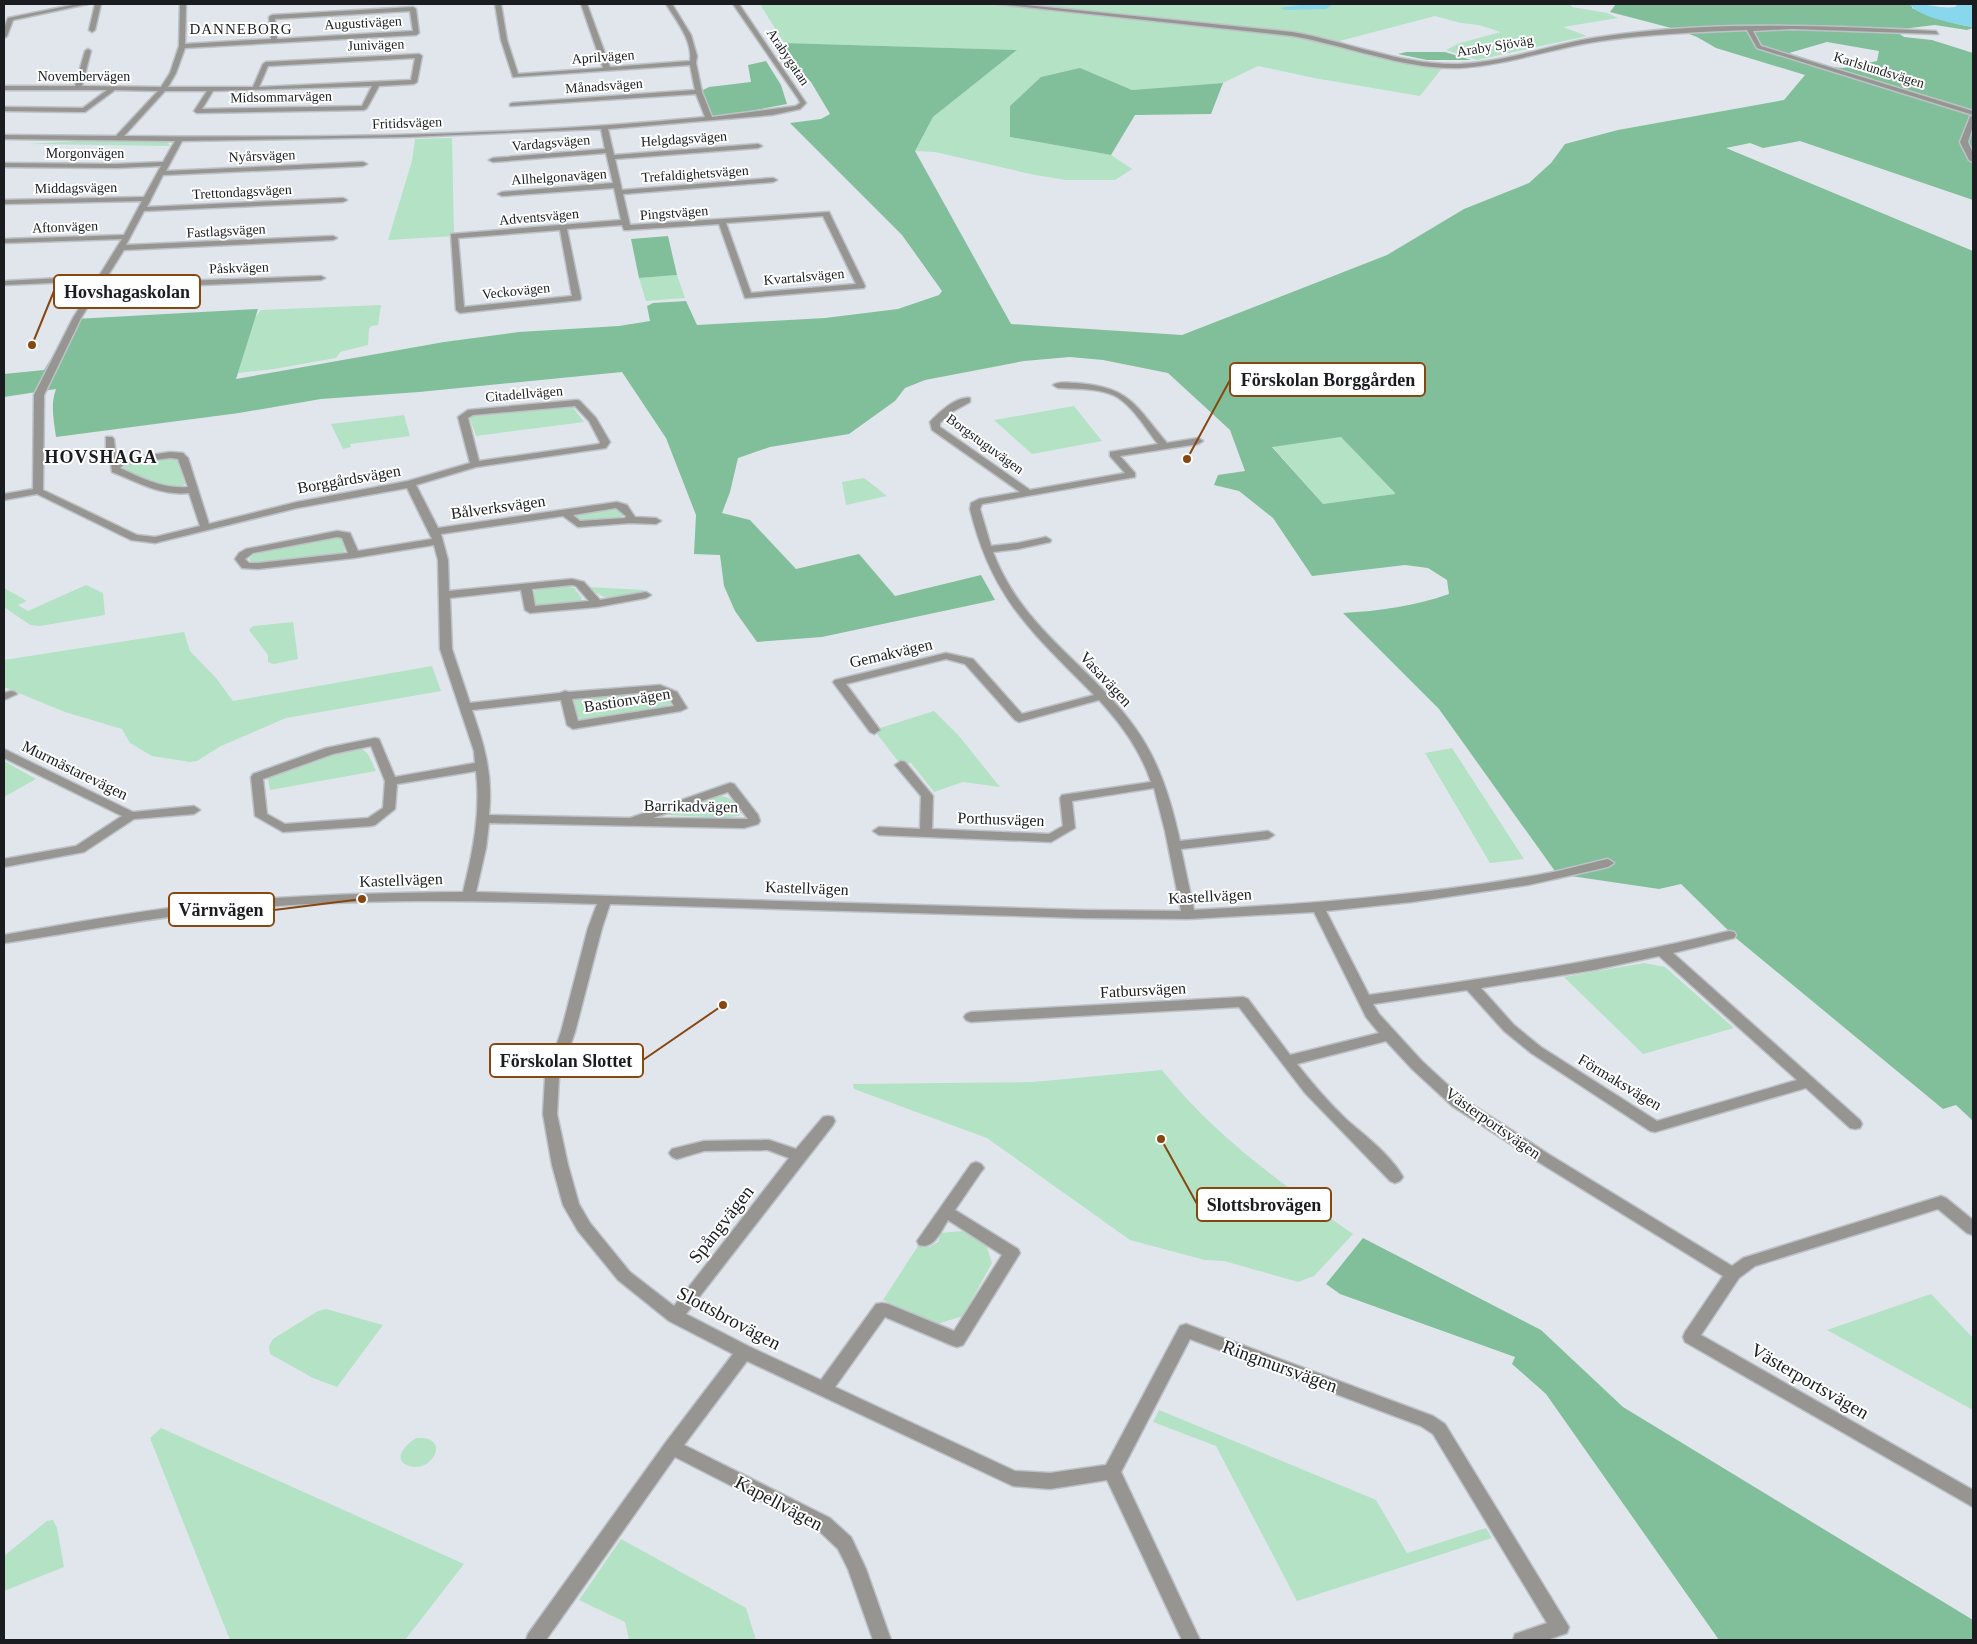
<svg xmlns="http://www.w3.org/2000/svg" width="1977" height="1644" viewBox="0 0 1977 1644" font-family="Georgia,serif">
  <rect width="100%" height="100%" fill="#e1e6ed"/>
  <path fill="#b3e2c5" d="M 760,4 L 1570,4 L 1572,7 L 1607,13 L 1618,18 L 1563,27 L 1587,36 L 1477,60 L 1446,50 L 1460,43 L 1501,32 L 1479,25 L 1461,23 L 1435,16 L 1332,43 L 1408,63 L 1443,67 L 1420,96 L 1314,78 L 1258,66 L 1223,83 L 1132,90 L 1110,81 L 1010,137 L 1111,155 L 1132,169 L 1115,180 L 1066,180 L 1035,175 L 935,152 L 915,151 L 933,117 L 1017,50 L 784,43 Z
    M 452,138 L 454,236 L 388,240 L 412,161 L 415,139 Z
    M 97,140 L 163,141 L 168,142 L 170,146 L 28,144 Z
    M 677,275 L 685,298 L 646,301 L 639,278 Z
    M 381,305 L 378,325 L 371,326 L 369,329 L 368,345 L 340,352 L 336,358 L 274,369 L 238,373 L 254,319 L 261,310 Z
    M 572,406 L 584,422 L 476,436 L 470,419 L 474,414 Z
    M 1074,406 L 1102,441 L 1032,454 L 994,420 Z
    M 404,415 L 410,436 L 350,444 L 351,447 L 343,449 L 331,424 Z
    M 1341,437 L 1396,494 L 1323,504 L 1272,446 Z
    M 168,458 L 177,459 L 178,462 L 185,484 C 173,496 133,477 122,468 L 129,463 Z
    M 864,478 L 887,496 L 846,505 L 842,482 Z
    M 615,508 L 623,515 L 621,518 L 583,522 L 579,521 L 575,516 L 578,513 Z
    M 333,537 L 341,539 L 345,550 L 343,553 L 257,563 L 252,563 L 249,559 L 254,554 Z
    M 86,585 L 103,593 L 105,615 L 40,626 L 30,625 L 4,607 L 4,588 L 27,601 L 18,605 L 28,611 Z
    M 563,586 L 574,588 L 582,598 L 580,602 L 540,607 L 535,605 L 533,594 L 535,590 Z
    M 588,587 L 645,590 C 619,600 611,605 588,587 Z
    M 293,622 L 298,659 L 274,664 L 268,662 L 268,655 L 249,630 L 253,626 Z
    M 184,632 L 190,651 L 216,678 L 233,701 L 432,666 L 441,691 L 286,718 L 221,746 L 197,761 L 190,762 L 152,756 L 130,743 L 122,729 L 65,712 L 4,687 L 4,660 Z
    M 657,691 L 662,692 L 671,700 L 671,704 L 665,707 L 582,720 L 576,716 L 573,701 L 581,696 Z
    M 934,711 L 959,736 L 1000,787 L 963,782 L 934,792 L 911,763 L 901,765 L 874,730 Z
    M 359,748 C 370,752 371,761 376,771 L 270,790 L 268,779 L 275,774 L 338,753 Z
    M 1452,748 L 1524,859 L 1490,863 L 1425,753 Z
    M 4,761 L 36,779 L 4,797 Z
    M 719,796 C 731,796 736,803 741,813 L 739,816 L 725,818 L 668,815 L 668,812 Z
    M 1644,963 L 1665,967 L 1734,1028 L 1643,1054 L 1564,977 Z
    M 1162,1070 C 1215,1137 1284,1185 1353,1234 L 1314,1276 L 1298,1282 L 1224,1261 L 1205,1260 L 1130,1240 L 987,1138 L 854,1089 L 853,1084 L 1033,1082 Z
    M 962,1231 L 986,1245 L 992,1263 L 963,1316 L 937,1324 L 883,1300 L 918,1246 L 929,1247 L 938,1242 L 941,1233 Z
    M 1931,1294 L 1973,1338 L 1973,1410 L 1827,1330 Z
    M 326,1309 L 383,1325 L 337,1387 L 313,1378 L 270,1354 L 269,1346 L 273,1339 L 318,1311 Z
    M 1159,1410 L 1376,1500 L 1407,1553 L 1486,1528 L 1492,1538 L 1297,1601 L 1216,1446 L 1153,1422 Z
    M 161,1428 L 464,1564 L 405,1640 L 230,1640 L 150,1438 Z
    M 416,1438 C 452,1435 433,1474 409,1466 C 391,1460 406,1444 416,1438 Z
    M 53,1520 L 57,1528 L 64,1567 L 4,1591 L 4,1556 L 47,1521 Z
    M 621,1539 L 746,1608 L 756,1640 L 629,1640 L 625,1622 L 579,1600 Z"/>
  <path fill="#81bf9a" fill-rule="evenodd" d="M 1616,4 L 1914,4 L 1912,4 L 1912,8 C 1932,17 1952,24 1973,27 L 1973,28 L 1967,30 L 1935,25 L 1894,30 L 1904,37 L 1932,40 L 1973,53 L 1973,200 L 1800,141 L 1763,148 L 1750,143 L 1726,148 L 1973,251 L 1973,1121 L 1956,1105 L 1943,1109 L 1737,939 L 1681,884 L 1659,889 L 1557,874 L 1439,709 L 1343,613 C 1379,611 1415,606 1449,594 L 1447,580 L 1428,568 L 1405,565 L 1312,576 L 1273,518 L 1239,491 L 1214,485 L 1218,475 L 1245,471 L 1230,430 L 1168,373 L 1103,360 L 1070,357 L 1024,361 L 925,380 L 905,388 L 895,401 L 849,434 L 770,447 L 738,458 L 730,492 L 722,513 L 750,520 L 796,569 L 859,554 L 895,596 L 981,575 L 995,600 L 822,637 L 757,642 L 735,611 L 724,586 L 720,555 L 694,554 L 696,515 L 666,438 L 622,372 L 419,392 L 321,399 L 239,413 L 56,437 C 54,421 50,405 56,389 L 4,397 L 4,374 L 44,370 L 75,319 L 258,309 L 236,379 L 444,342 L 519,332 L 619,326 L 650,321 L 647,306 L 653,303 L 686,301 L 697,325 L 825,318 L 898,309 L 939,295 L 942,291 L 902,235 L 790,123 L 821,119 L 830,114 L 811,82 L 789,59 L 784,43 L 1017,50 L 933,117 L 915,151 L 1011,324 L 1182,335 L 1387,255 L 1464,209 L 1529,183 L 1551,163 L 1565,144 L 1618,130 L 1784,100 L 1805,75 L 1716,48 L 1697,37 L 1679,30 L 1610,12 ZM 1827,42 L 1879,51 L 1877,61 L 1843,68 L 1832,67 L 1789,53 ZM 1341,437 L 1395,493 L 1395,494 L 1323,504 L 1272,447 Z
    M 1406,52 L 1445,52 L 1471,60 L 1427,60 L 1398,54 Z
    M 766,61 L 781,85 L 787,104 L 709,119 L 699,92 L 709,87 L 751,82 L 748,65 Z
    M 1080,68 L 1132,90 L 1223,83 L 1211,114 L 1135,115 L 1111,155 L 1010,137 L 1010,106 L 1041,77 Z
    M 668,236 L 677,275 L 639,278 L 631,239 Z
    M 1363,1238 L 1541,1330 L 1623,1407 L 1973,1620 L 1973,1640 L 1719,1640 L 1546,1394 L 1512,1364 L 1515,1357 L 1340,1294 L 1326,1284 Z"/>
  <path fill="#89d7ec" d="M 1307,4 L 1332,5 L 1326,9 L 1286,10 L 1280,8 Z
    M 1914,4 C 1929,4 1941,9 1955,7 L 1957,5 L 1955,4 L 1973,4 L 1973,27 C 1957,24 1921,18 1910,5 Z"/>
  <g fill="none" stroke-linecap="round" stroke-linejoin="round">
    <defs>
      <path id="minor" d="M 77,4 L 88,4 L 13,20 L 7,36 L 4,38 L 4,28 L 8,18 Z
        M 95,4 L 101,4 L 95,30 L 92,32 L 89,30 Z
        M 180,4 L 186,4 L 185,44 L 271,39 L 269,17 L 272,15 L 413,7 L 416,9 L 419,33 L 416,35 L 185,48 L 176,73 L 168,87 L 253,87 L 263,64 L 266,62 L 419,54 L 422,56 L 417,82 L 414,84 L 379,86 L 367,108 L 364,110 L 197,113 L 194,111 L 207,91 L 165,91 L 124,136 C 317,138 512,136 705,117 L 696,94 L 510,106 L 510,104 L 512,103 L 695,90 L 690,65 L 513,77 L 501,40 L 495,4 L 501,4 L 507,40 L 518,74 L 603,68 L 581,4 L 587,4 L 610,67 L 690,61 C 693,41 676,20 666,4 L 672,4 L 691,35 L 697,56 L 696,63 L 702,92 L 712,117 L 796,106 L 800,103 L 799,100 L 733,4 L 739,4 L 806,103 L 800,109 L 772,115 L 608,129 L 614,155 L 758,144 L 762,146 L 758,148 L 615,159 L 622,190 L 773,178 L 777,180 L 773,182 L 623,194 L 630,225 L 829,212 L 865,286 L 864,288 L 745,298 L 719,224 L 627,230 L 624,230 L 622,225 L 567,229 L 581,298 L 580,300 L 460,313 L 456,310 L 451,234 L 621,220 L 614,188 L 502,196 L 498,194 L 502,192 L 613,183 L 606,153 L 493,162 L 489,160 L 493,158 L 605,149 L 601,129 L 408,137 L 182,141 L 166,171 L 363,162 L 367,164 L 363,166 L 163,175 L 147,207 L 343,198 L 347,200 L 343,202 L 144,211 L 126,245 L 333,236 L 337,238 L 333,240 L 124,250 L 107,277 L 108,278 L 102,284 L 321,276 L 325,278 L 321,280 L 99,289 L 81,318 L 44,395 L 43,490 L 137,535 L 155,537 L 200,526 L 189,493 C 160,496 138,482 112,472 L 111,464 L 106,460 L 106,437 L 112,437 L 114,439 L 116,459 L 118,460 L 170,452 L 183,453 L 188,458 L 209,524 L 297,502 L 408,481 L 470,463 L 458,417 L 468,410 L 577,400 L 580,401 L 596,418 L 610,442 L 606,448 L 476,467 L 416,485 L 438,528 L 617,502 L 627,505 L 635,517 L 656,518 L 661,521 L 656,524 L 630,523 L 578,527 L 563,516 L 441,534 L 448,560 L 449,591 L 572,579 L 584,582 L 600,600 L 646,592 L 651,595 L 646,598 L 597,607 L 530,613 L 525,610 L 521,590 L 450,598 L 452,649 L 470,703 L 560,693 L 565,691 L 569,692 L 660,685 L 677,692 L 687,708 L 681,711 L 573,729 L 567,725 L 561,700 L 472,710 C 485,747 493,775 489,815 L 630,818 L 730,783 L 734,784 L 758,815 L 760,821 L 758,824 L 744,828 L 489,823 L 486,848 L 476,892 L 1083,910 L 1181,911 L 1165,831 L 1154,788 L 1072,801 L 1075,828 L 1051,842 L 879,835 L 873,831 L 879,827 L 920,829 L 921,796 L 895,765 L 901,761 L 905,762 L 933,796 L 932,829 L 1049,834 L 1063,826 L 1060,798 L 1062,795 L 1151,782 C 1140,750 1122,725 1099,700 L 1019,722 L 1015,720 L 965,664 L 946,659 L 846,684 L 880,730 L 874,734 L 870,732 L 833,682 L 835,680 L 946,653 L 973,659 L 1022,714 L 1094,695 C 1032,632 992,599 970,509 L 971,503 L 979,499 L 1020,492 L 932,430 L 930,422 C 939,412 957,396 970,398 L 970,402 L 952,412 L 940,423 L 940,427 L 1030,490 L 1125,473 L 1110,456 L 1110,452 L 1158,444 C 1145,428 1132,404 1113,395 C 1096,388 1076,389 1058,388 L 1053,385 C 1059,381 1069,383 1076,383 C 1130,387 1135,405 1167,443 L 1198,438 L 1203,441 L 1198,444 L 1120,456 L 1135,473 L 1135,477 L 982,504 L 980,509 L 991,546 L 1018,543 L 1046,537 L 1051,540 L 1050,542 L 1018,549 L 993,552 C 1023,631 1090,664 1136,729 C 1160,763 1171,801 1180,841 L 1268,831 L 1274,835 L 1268,839 L 1181,849 L 1194,910 C 1306,904 1415,896 1526,877 C 1554,873 1581,865 1608,859 L 1614,863 L 1608,867 L 1528,885 L 1412,902 L 1326,911 L 1369,995 C 1490,978 1610,960 1729,931 L 1734,932 L 1736,935 L 1734,938 L 1673,953 L 1860,1120 L 1862,1124 L 1860,1128 L 1855,1129 L 1850,1128 L 1806,1088 L 1655,1132 L 1650,1131 L 1531,1053 L 1504,1031 L 1467,990 L 1373,1004 L 1379,1014 L 1422,1061 L 1462,1098 L 1550,1155 L 1732,1266 L 1743,1258 L 1941,1196 L 1946,1198 L 1973,1220 L 1973,1235 L 1967,1233 L 1938,1209 L 1755,1266 L 1739,1278 L 1701,1335 L 1973,1490 L 1973,1507 L 1685,1342 L 1683,1337 L 1685,1332 L 1723,1276 L 1540,1163 L 1452,1106 L 1412,1069 L 1386,1041 L 1297,1064 C 1312,1083 1328,1102 1346,1119 C 1365,1136 1390,1154 1403,1177 L 1400,1181 L 1395,1183 L 1390,1181 L 1305,1093 L 1239,1007 L 971,1022 L 966,1020 L 964,1017 L 966,1014 L 971,1012 L 1243,997 L 1248,999 L 1290,1055 L 1379,1033 L 1366,1017 L 1314,912 L 1188,919 L 1083,918 L 610,904 L 602,928 L 575,1032 L 559,1078 L 557,1114 L 568,1165 L 579,1204 L 590,1223 L 630,1272 L 674,1306 L 789,1158 L 768,1150 L 704,1151 L 677,1159 L 672,1157 L 669,1153 L 672,1149 L 704,1141 L 769,1140 L 796,1149 L 823,1117 L 828,1116 L 833,1117 L 835,1121 L 833,1125 L 686,1314 L 750,1347 L 821,1380 L 876,1304 L 882,1303 L 888,1304 L 954,1331 L 1002,1255 L 948,1220 C 941,1231 934,1250 919,1245 L 917,1241 L 971,1164 L 976,1162 L 981,1164 L 984,1168 L 981,1172 L 955,1210 L 1018,1249 L 1020,1253 L 963,1345 L 957,1347 L 951,1345 L 885,1317 L 835,1387 L 1015,1471 L 1050,1473 L 1106,1465 L 1180,1326 L 1186,1324 L 1433,1416 L 1445,1424 L 1569,1627 L 1567,1633 L 1547,1640 L 1513,1640 L 1515,1634 L 1547,1623 L 1433,1434 L 1421,1426 L 1190,1339 L 1121,1472 L 1200,1640 L 1182,1640 L 1107,1480 L 1050,1489 L 1013,1486 L 747,1361 L 684,1445 L 830,1518 L 851,1537 L 866,1569 L 891,1640 L 873,1640 L 848,1569 L 838,1549 L 818,1530 L 675,1457 L 546,1640 L 526,1640 L 528,1634 L 666,1442 L 733,1354 L 669,1321 L 618,1280 L 578,1231 L 563,1205 L 552,1165 L 543,1114 L 545,1078 L 561,1032 L 588,928 L 597,904 C 474,900 351,898 228,910 C 152,917 79,932 4,943 L 4,935 C 67,924 131,912 195,905 C 284,895 374,893 463,892 C 473,852 481,812 476,771 L 397,784 L 395,809 L 375,825 L 371,826 L 283,832 L 255,816 L 251,777 L 253,774 L 326,748 L 375,738 L 379,739 L 395,777 L 475,763 L 474,751 L 440,649 L 438,560 L 434,545 L 354,558 L 258,569 L 242,568 L 235,559 L 239,553 L 246,549 L 337,531 L 350,533 L 358,551 L 432,539 L 407,488 L 297,508 L 155,543 L 131,540 L 37,494 L 4,500 L 4,494 L 33,489 L 34,395 L 73,318 L 96,281 L 4,285 L 4,281 L 99,276 L 122,239 L 4,243 L 4,239 L 124,235 L 142,201 L 4,204 L 4,200 L 144,197 L 161,166 L 116,168 L 4,167 L 4,163 L 116,164 L 163,162 L 175,141 L 4,139 L 4,135 L 116,136 L 158,91 L 115,90 L 85,112 L 4,111 L 4,107 L 83,108 L 107,90 L 4,90 L 4,86 L 75,86 L 85,51 L 88,49 L 91,51 L 82,86 L 161,87 L 170,73 L 179,46 ZM 410,11 L 413,31 L 277,39 L 275,19 ZM 415,58 L 411,80 L 259,87 L 268,66 ZM 372,86 L 362,106 L 202,109 L 213,91 ZM 823,216 L 856,284 L 751,293 L 726,223 ZM 560,230 L 572,296 L 464,307 L 458,238 ZM 575,406 L 589,421 L 600,442 L 599,444 L 479,461 L 468,418 L 473,415 ZM 170,458 L 178,459 L 188,487 C 162,489 142,478 120,468 L 124,464 ZM 616,508 L 626,516 L 625,518 L 580,521 L 573,515 ZM 337,537 L 342,538 L 348,553 L 258,563 L 249,563 L 245,559 L 253,553 ZM 572,585 L 576,586 L 589,601 L 535,606 L 532,589 ZM 660,691 L 669,697 L 674,706 L 578,721 L 572,699 ZM 371,746 L 385,781 L 383,808 L 368,818 L 285,824 L 267,814 L 263,779 L 333,754 ZM 728,792 L 748,819 L 653,818 ZM 1659,956 L 1797,1080 L 1657,1121 L 1541,1047 L 1514,1025 L 1481,988 L 1594,970 Z
        M 997,4 L 1015,4 L 1292,32 C 1345,41 1405,66 1459,64 C 1507,62 1552,44 1600,37 C 1711,20 1824,26 1936,31 L 1938,34 L 1792,29 L 1753,31 L 1761,46 L 1973,111 L 1973,126 L 1968,142 L 1973,153 L 1973,162 L 1969,160 L 1960,142 L 1970,117 L 1973,115 L 1757,48 L 1747,30 C 1698,32 1649,34 1600,41 C 1553,48 1507,65 1459,68 C 1406,70 1345,45 1292,36 Z
        M 11,691 L 15,692 L 17,694 L 4,700 L 4,693 Z
        M 4,749 L 133,812 L 194,806 L 200,810 L 194,814 L 134,819 L 84,852 L 4,867 L 4,859 L 76,846 L 122,816 L 4,758 Z"/>
    </defs>
    <use href="#minor" stroke="#bdc2c8" stroke-width="3"/>
    <use href="#minor" fill="#969591" fill-rule="evenodd"/>
  </g>
  <g text-anchor="middle" dominant-baseline="central" stroke-width="4" stroke-linejoin="round" paint-order="stroke">
    <g font-size="14" fill="#1a1c1f" stroke="#fff">
      <text transform="translate(363 23) rotate(-3)">Augustivägen</text>
      <text transform="translate(376 45) rotate(-2)">Junivägen</text>
      <text transform="translate(1495 46) rotate(-9)">Araby Sjöväg</text>
      <text transform="translate(603 57) rotate(-4)">Aprilvägen</text>
      <text transform="translate(788 57) rotate(56)">Arabygatan</text>
      <text transform="translate(1879 70) rotate(17)">Karlslundsvägen</text>
      <text x="84" y="76">Novembervägen</text>
      <text transform="translate(604 86) rotate(-4)">Månadsvägen</text>
      <text transform="translate(281 97) rotate(-1)">Midsommarvägen</text>
      <text transform="translate(407 123) rotate(-2)">Fritidsvägen</text>
      <text transform="translate(684 139) rotate(-4)">Helgdagsvägen</text>
      <text transform="translate(551 143) rotate(-5)">Vardagsvägen</text>
      <text x="85" y="153">Morgonvägen</text>
      <text transform="translate(262 156) rotate(-2)">Nyårsvägen</text>
      <text transform="translate(695 174) rotate(-4)">Trefaldighetsvägen</text>
      <text transform="translate(559 177) rotate(-4)">Allhelgonavägen</text>
      <text transform="translate(76 188) rotate(-1)">Middagsvägen</text>
      <text transform="translate(242 192) rotate(-3)">Trettondagsvägen</text>
      <text transform="translate(674 213) rotate(-4)">Pingstvägen</text>
      <text transform="translate(539 217) rotate(-5)">Adventsvägen</text>
      <text transform="translate(65 227) rotate(-2)">Aftonvägen</text>
      <text transform="translate(226 231) rotate(-3)">Fastlagsvägen</text>
      <text transform="translate(239 268) rotate(-2)">Påskvägen</text>
      <text transform="translate(804 277) rotate(-5)">Kvartalsvägen</text>
      <text transform="translate(516 291) rotate(-6)">Veckovägen</text>
      <text transform="translate(524 394) rotate(-5)">Citadellvägen</text>
      <text transform="translate(985 444) rotate(36)">Borgstuguvägen</text>
    </g>
    <g font-size="15" letter-spacing="1" fill="#1a1c1f" stroke="#fff">
      <text x="241" y="29">DANNEBORG</text>
    </g>
    <g font-size="16" fill="#1a1c1f" stroke="#fff">
      <text transform="translate(349 479) rotate(-10)">Borggårdsvägen</text>
      <text transform="translate(498 507) rotate(-8)">Bålverksvägen</text>
      <text transform="translate(891 653) rotate(-13)">Gemakvägen</text>
      <text transform="translate(1106 679) rotate(47)">Vasavägen</text>
      <text transform="translate(627 700) rotate(-9)">Bastionvägen</text>
      <text transform="translate(75 770) rotate(26)">Murmästarevägen</text>
      <text transform="translate(691 806) rotate(1)">Barrikadvägen</text>
      <text transform="translate(1001 819) rotate(2)">Porthusvägen</text>
      <text transform="translate(401 880) rotate(-2)">Kastellvägen</text>
      <text transform="translate(807 888) rotate(2)">Kastellvägen</text>
      <text transform="translate(1210 896) rotate(-3)">Kastellvägen</text>
      <text transform="translate(1143 990) rotate(-3)">Fatbursvägen</text>
      <text transform="translate(1620 1082) rotate(31)">Förmaksvägen</text>
      <text transform="translate(1493 1123) rotate(35)">Västerportsvägen</text>
    </g>
    <g font-size="18" font-weight="bold" letter-spacing="1" fill="#1a1c1f" stroke="#fff">
      <text x="101" y="457">HOVSHAGA</text>
    </g>
    <g font-size="19" fill="#1a1c1f" stroke="#fff">
      <text transform="translate(721 1224) rotate(-52)">Spångvägen</text>
      <text transform="translate(729 1318) rotate(28)">Slottsbrovägen</text>
      <text transform="translate(1280 1366) rotate(20)">Ringmursvägen</text>
      <text transform="translate(1810 1381) rotate(30)">Västerportsvägen</text>
      <text transform="translate(779 1503) rotate(28)">Kapellvägen</text>
    </g>
  </g>
  <path fill="none" stroke="#874711" stroke-width="2" d="M32 345L54 291M1187 459L1230 380M362 899L274 910M723 1005L643 1060M1161 1139L1197 1204"/>
  <g fill="#874711" stroke="#fff" stroke-width="2">
    <circle cx="32" cy="345" r="5"/>
    <circle cx="1187" cy="459" r="5"/>
    <circle cx="362" cy="899" r="5"/>
    <circle cx="723" cy="1005" r="5"/>
    <circle cx="1161" cy="1139" r="5"/>
  </g>
  <g fill="#fff" stroke="#874711" stroke-width="2">
    <rect x="54" y="275" width="146" height="33" rx="5"/>
    <rect x="1230" y="363" width="195" height="33" rx="5"/>
    <rect x="169" y="893" width="105" height="33" rx="5"/>
    <rect x="490" y="1044" width="153" height="33" rx="5"/>
    <rect x="1197" y="1188" width="134" height="33" rx="5"/>
  </g>
  <g font-size="18" text-anchor="middle" font-weight="bold" fill="#1a1c1f">
    <text x="127" y="298">Hovshagaskolan</text>
    <text x="1328" y="386">Förskolan Borggården</text>
    <text x="221" y="916">Värnvägen</text>
    <text x="566" y="1067">Förskolan Slottet</text>
    <text x="1264" y="1211">Slottsbrovägen</text>
  </g>
  <rect width="1977" height="1644" fill="none" stroke="#1a1c1f" stroke-width="10"/>
</svg>
